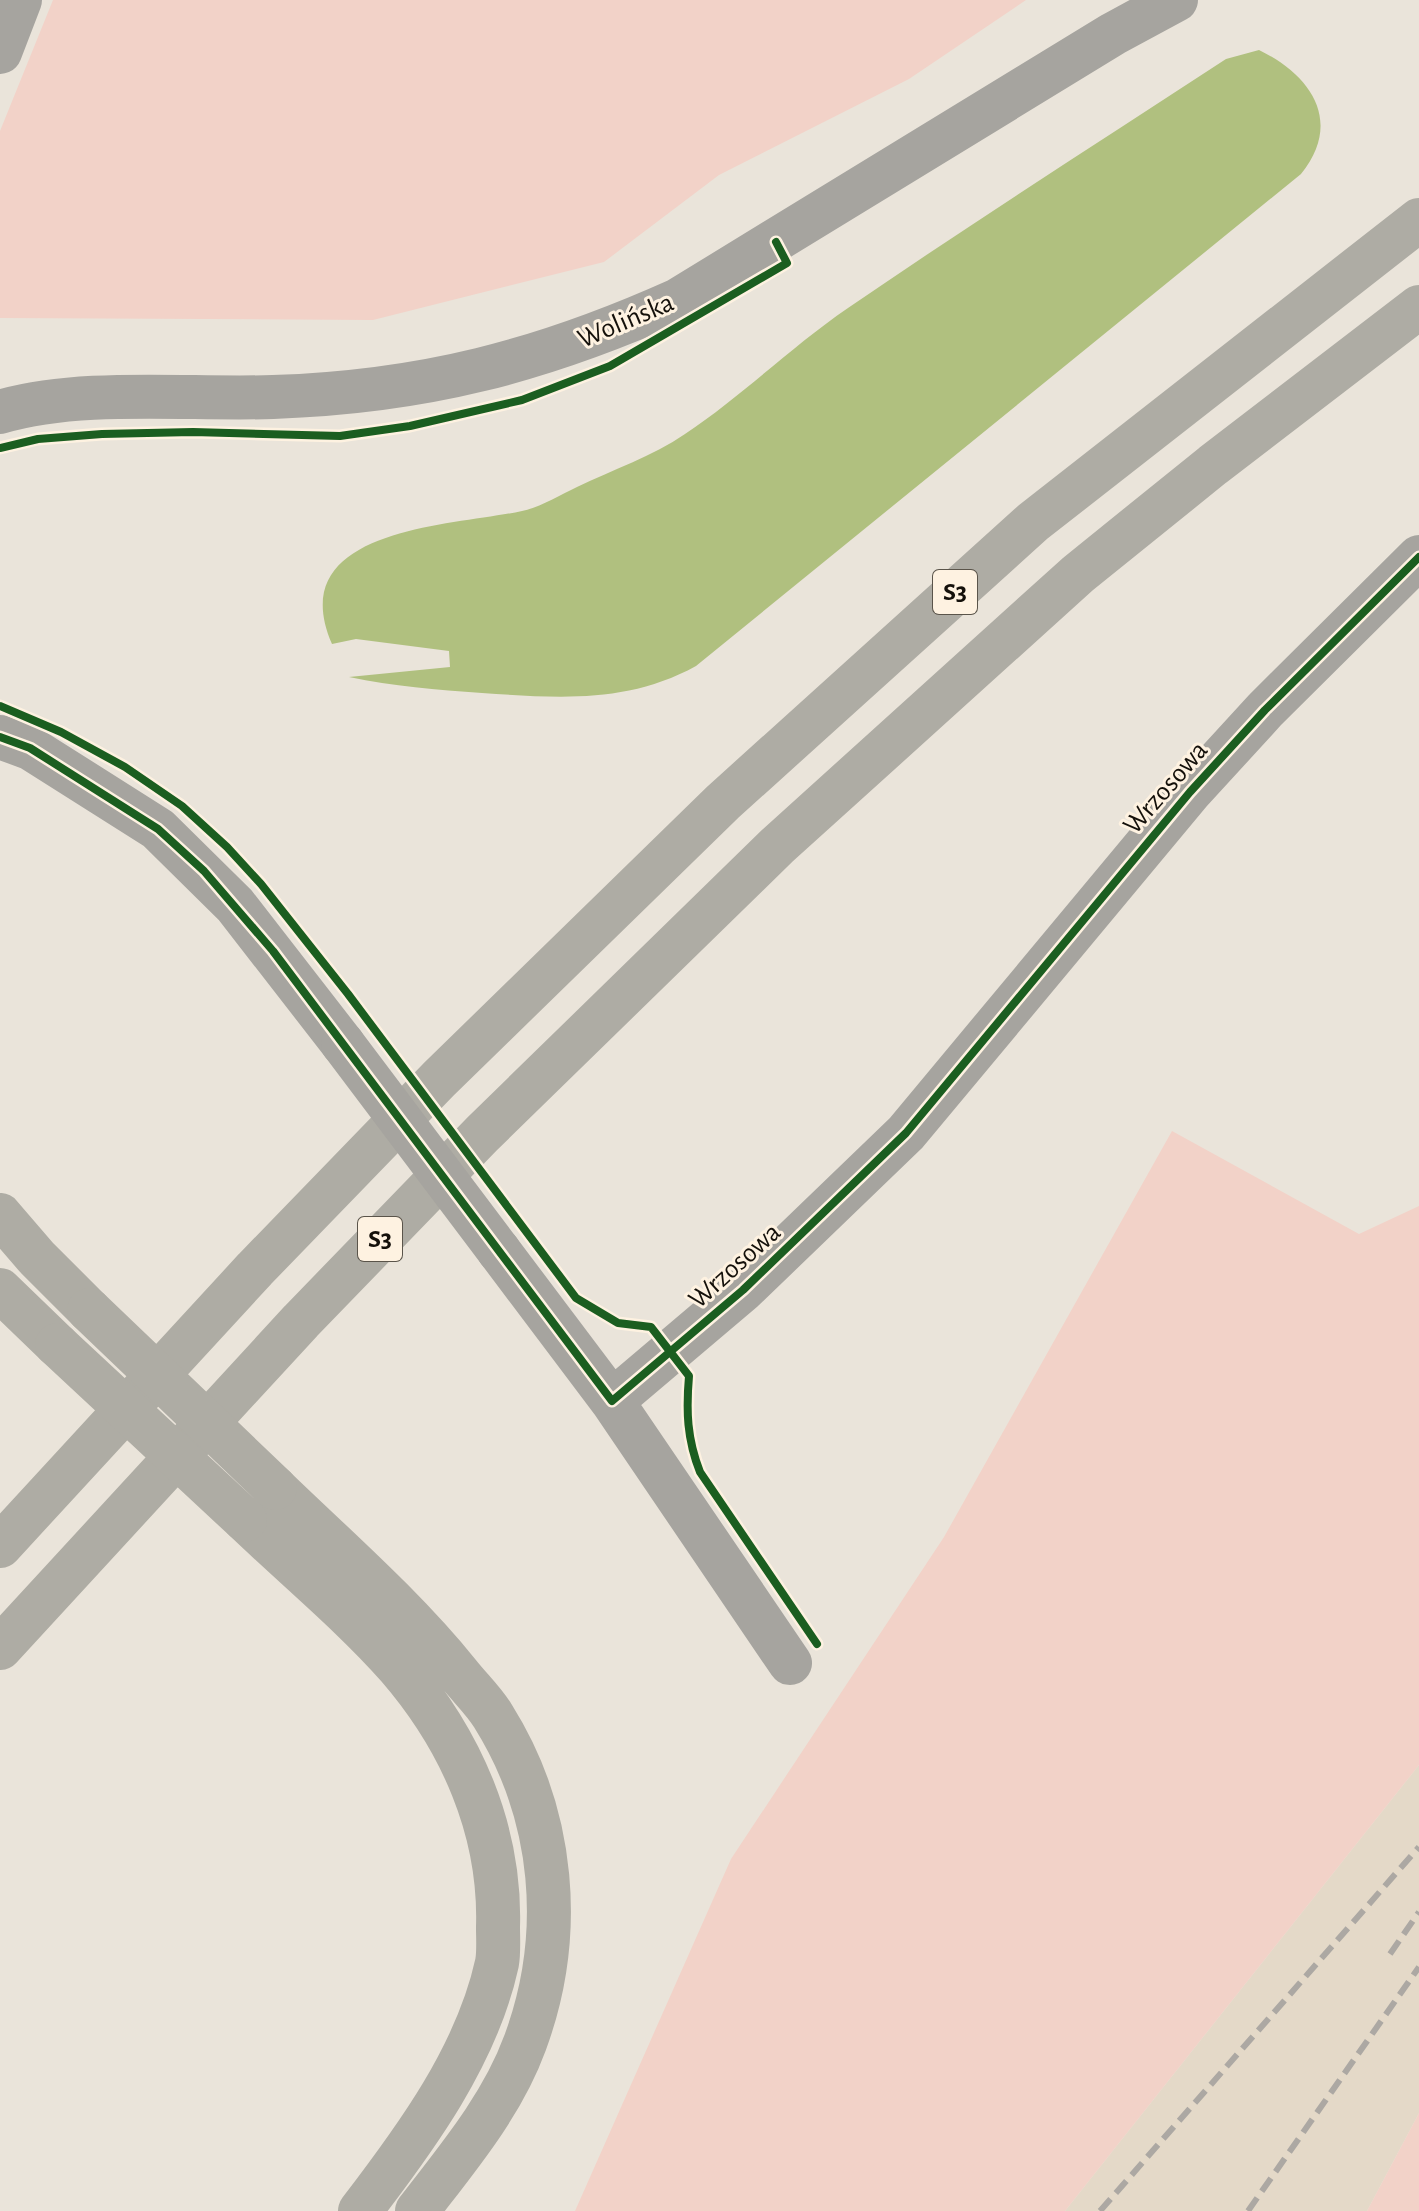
<svg xmlns="http://www.w3.org/2000/svg" width="1419" height="2211" viewBox="0 0 1419 2211" font-family="'Alegreya Sans',sans-serif">
  <rect width="100%" height="100%" fill="#eae4da"/>
  <path fill="#e4d9c8" d="M 1419,1765 L 1419,2113 L 1367,2211 L 1065,2211 Z"/>
  <path fill="#f2d2c8" d="M 53,0 L 1026,0 L 909,79 L 719,175 L 604,262 L 373,320 L 0,318 L 0,131 Z
    M 1172,1131 L 1359,1234 L 1419,1206 L 1419,1765 L 1065,2211 L 575,2211 L 731,1859 L 944,1537 Z
    M 1419,2113 L 1419,2211 L 1367,2211 Z"/>
  <path fill="#b0c07f" d="M 1259,50 C 1312,76 1343,122 1301,174 L 696,666 C 627,704 558,698 482,693 C 437,690 393,686 349,677 L 450,667 L 449,651 L 356,639 L 332,644 C 281,527 454,526 522,511 C 541,507 560,495 577,487 C 612,470 653,456 685,434 C 742,396 791,347 848,308 C 972,223 1099,142 1226,59 Z"/>
  <g fill="none" stroke-linecap="round" stroke-linejoin="round">
    <path stroke="#a6a49f" stroke-width="44" d="M 0,52 L 20,0
      M 0,412 C 80,388 189,400 273,397 C 423,392 542,361 678,300 L 1113,34 L 1176,0
      M 0,737 L 30,748 L 158,829 L 235,905 L 343,1044
      M 499,1251 L 612,1401 L 790,1663
      M 612,1401 L 743,1290 L 906,1133 L 1190,792 L 1265,710 L 1419,557"/>
    <path stroke="#aeaca4" stroke-width="44" d="M 0,1215 L 37,1258 L 89,1310
      M 0,1290 L 57,1345
      M 275,1488 C 337,1548 404,1606 459,1674 C 470,1688 484,1701 493,1716 C 555,1815 565,1935 525,2043 C 502,2106 457,2159 417,2211
      M 245,1520 C 295,1568 352,1615 398,1667 C 461,1740 501,1830 498,1927 C 498,1938 499,1952 497,1963 C 477,2055 416,2138 360,2211
      M 0,1546 L 255,1269 L 439,1079 L 723,802 L 1033,522 L 1419,220
      M 0,1648 L 301,1321 L 482,1134 L 777,846 L 1078,574 L 1213,465 L 1419,307"/>
    <path stroke="#aca8a3" stroke-width="6" stroke-dasharray="16 8" stroke-linecap="butt" d="M 1390,1954 L 1419,1912
      M 1100,2211 L 1419,1847
      M 1248,2211 L 1419,1967"/>
    <path stroke="#a6a49f" stroke-width="44" d="M 343,1044 L 499,1251"/>
    <path stroke="#aeaca4" stroke-width="44" d="M 89,1310 L 275,1488
      M 57,1345 L 245,1520"/>
    <defs>
      <path id="cycleway" d="M 0,448 L 38,439 L 102,434 L 193,432 L 340,436 L 410,426 L 522,400 L 610,366 L 787,263 L 776,242
        M 0,706 L 61,732 L 125,767 L 182,806 L 227,847 L 261,884 L 348,994 L 576,1298 L 618,1323 L 651,1327 L 689,1376 C 686,1411 687,1439 700,1472 L 817,1644
        M 0,737 L 30,748 L 158,829 L 204,871 L 273,951 L 612,1401 L 743,1290 L 906,1133 L 1190,792 L 1265,710 L 1419,557"/>
    </defs>
    <use href="#cycleway" stroke="#fef2e1" stroke-width="13"/>
    <use href="#cycleway" stroke="#1b5e20" stroke-width="8"/>
  </g>
  <g text-anchor="middle" dominant-baseline="central" stroke-width="6" stroke-linejoin="round" paint-order="stroke">
    <g fill="#fef2e1" stroke="#5a544a" stroke-width="2">
      <rect x="933" y="570" width="44" height="44" rx="6"/>
      <rect x="358" y="1217" width="44" height="44" rx="6"/>
    </g>
    <g font-size="26" font-weight="bold" fill="#14100a">
      <text x="955" y="592">S3</text>
      <text x="380" y="1239">S3</text>
    </g>
    <g font-size="28" fill="#14100a" stroke="#fef2e1">
      <text transform="translate(626 321) rotate(-23)">Wolińska</text>
      <text transform="translate(1166 788) rotate(-49)">Wrzosowa</text>
      <text transform="translate(735 1266) rotate(-42)">Wrzosowa</text>
    </g>
  </g>
</svg>
